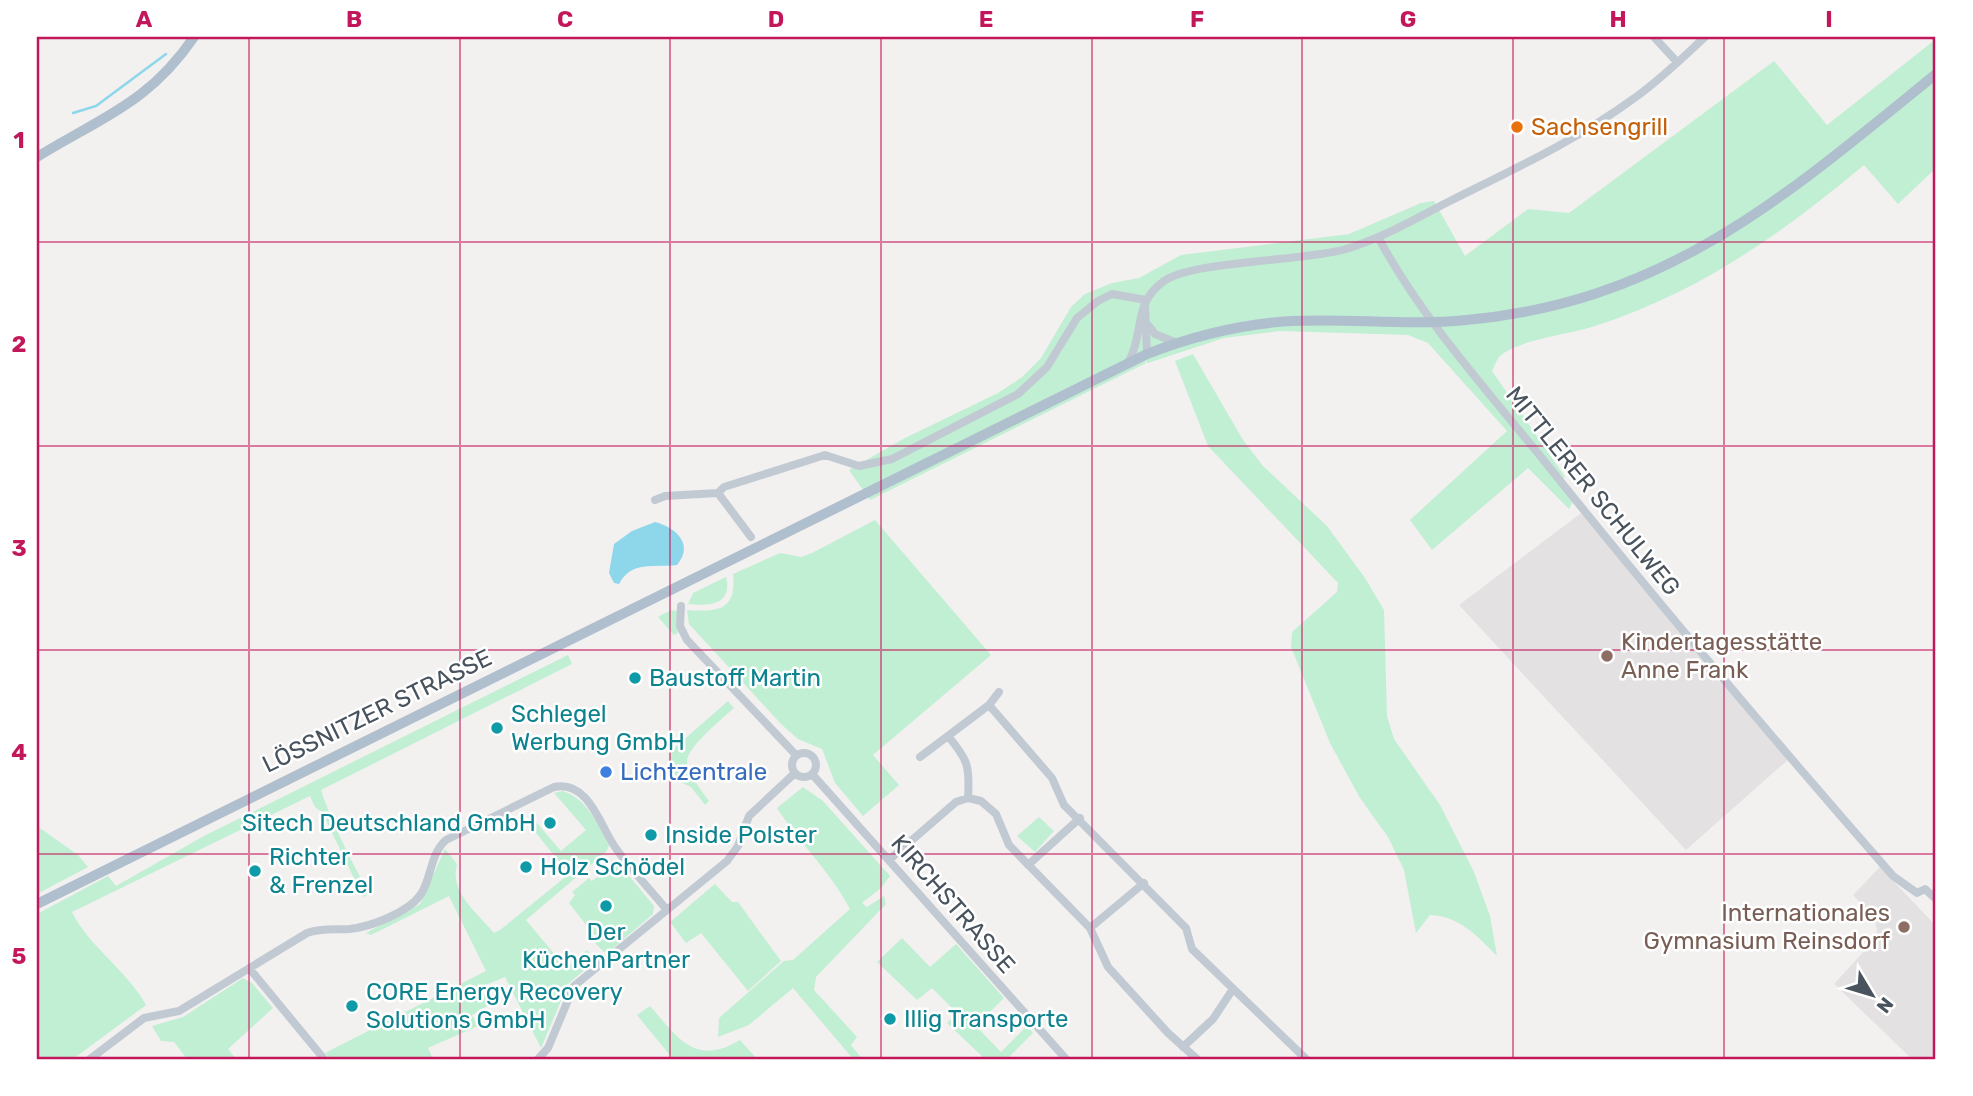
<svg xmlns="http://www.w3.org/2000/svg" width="1973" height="1096" viewBox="0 0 1973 1096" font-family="Rubik,sans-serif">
  <rect width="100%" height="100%" fill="#f3f0f0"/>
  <path fill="#e4e1e2" d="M 1584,511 L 1790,758 L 1686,850 L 1459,605 Z
    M 1880,867 L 1936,926 L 1936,1059 L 1912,1059 L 1834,984 L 1876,938 L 1877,929 L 1874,918 L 1853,895 Z"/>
  <path fill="#c0efd3" d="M 1936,39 L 1936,168 L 1898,204 L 1864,165 C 1780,235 1700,292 1595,326 C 1572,334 1515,340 1499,357 C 1496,361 1494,367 1492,371 L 1565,477 L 1558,482 L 1573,501 L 1569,509 L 1528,468 L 1432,550 L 1410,520 L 1507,431 L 1428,343 L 1408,335 L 1280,331 L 1224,338 L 1148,363 L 1143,359 L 1146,363 L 870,500 L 849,470 L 905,438 L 998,393 L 1022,377 L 1041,358 L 1071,307 L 1085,294 L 1112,283 L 1139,278 L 1181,255 L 1349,234 L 1421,203 L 1434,201 L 1465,256 L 1528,209 L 1569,213 L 1774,61 L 1827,125 Z
    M 1193,354 L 1243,440 L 1263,466 L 1327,526 L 1365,578 L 1384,610 L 1387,716 L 1394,739 L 1440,805 L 1474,872 L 1490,916 L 1497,956 C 1477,936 1460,916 1430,915 L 1416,933 L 1404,870 L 1388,837 L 1360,798 L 1330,743 L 1291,647 L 1292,632 L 1337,592 L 1338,583 L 1208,446 L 1175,361 Z
    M 875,520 L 991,655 L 873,755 L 899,785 L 863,816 L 835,783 L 822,749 L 798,739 L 782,725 L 689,624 L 687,610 C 717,612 737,611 733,574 L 780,553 L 801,557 L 812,553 Z
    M 726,577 C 733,606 708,606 688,604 L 693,593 Z
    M 671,610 L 677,611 L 678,633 L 674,635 L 658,617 Z
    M 568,655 L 572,664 L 321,790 C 328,814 356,873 370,893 L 363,897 L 322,812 L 315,807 L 310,796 L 72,912 C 89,947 127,970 146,1005 L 73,1059 L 37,1059 L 37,914 L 108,876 L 116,886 L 204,836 Z
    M 728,701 L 734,708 C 723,718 686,748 687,762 C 688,774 702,791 709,801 L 705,805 L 691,787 L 676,780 L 669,760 L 672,750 Z
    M 803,787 L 823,801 L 890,876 L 881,888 L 862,903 L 867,907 L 884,896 L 886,904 L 816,977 L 814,990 L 857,1037 L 851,1045 L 862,1059 L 853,1059 L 793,988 L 749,1025 L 718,1037 L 719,1018 L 784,961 L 793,960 L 850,909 C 831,872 799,843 777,808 Z
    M 563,791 C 587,799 599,825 609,846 L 606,852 L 526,920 L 566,968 L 587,950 L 595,961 L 568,984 L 541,1048 L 505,977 L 481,987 L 489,1005 L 472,1015 L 478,1026 L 428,1048 L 433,1059 L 330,1059 L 325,1053 L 486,971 L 449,896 L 371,935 L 366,933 L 420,904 L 445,849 L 457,864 C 449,892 477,913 494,933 L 500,930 L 569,874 L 532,828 L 536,822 L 561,851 L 586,830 L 554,793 Z
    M 1039,817 L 1054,831 L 1035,852 L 1017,836 Z
    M 37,826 L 78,855 L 88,867 L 37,894 Z
    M 612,860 L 616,860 L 654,906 L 653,914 L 610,951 L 604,952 L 594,942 L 597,939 L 569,903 L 575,895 L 572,892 L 589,878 L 592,881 L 608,868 L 604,865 Z
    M 715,884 L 732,902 L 738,902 L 781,961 L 748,991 L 701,933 L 686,943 L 670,922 Z
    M 902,938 L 930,967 L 956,944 L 1004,998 L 976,1026 L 1001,1052 L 1025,1028 L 1020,1022 L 1022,1019 L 1033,1033 L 1007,1059 L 985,1059 L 947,1023 L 957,1013 L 932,988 L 917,1000 L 877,962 Z
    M 243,978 L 252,983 L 273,1008 L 228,1049 L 236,1059 L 187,1059 L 174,1042 L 161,1041 L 152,1026 L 183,1017 Z
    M 650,1006 C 678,1038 695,1067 740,1040 L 757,1059 L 673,1059 L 637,1015 Z"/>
  <path fill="#8ed7eb" d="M 655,522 C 675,527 695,544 677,565 C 653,568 632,560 619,584 L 614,583 L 609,573 L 614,544 L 632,531 Z"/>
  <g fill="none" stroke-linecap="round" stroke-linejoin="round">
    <path stroke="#8ed7eb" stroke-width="2.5" d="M 73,113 L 96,106 L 166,54"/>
    <path stroke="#c1cad2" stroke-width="8" d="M 1654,37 L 1677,62
      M 1935,37 L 1936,38
      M 1378,237 C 1422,319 1487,390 1545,462 C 1658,603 1774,740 1893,876 L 1917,893 L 1925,889 L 1936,899
      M 1145,307 L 1147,354
      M 1148,325 L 1155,334 L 1177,343
      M 1129,361 C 1145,332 1132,304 1164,281 C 1191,261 1305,261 1346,249 C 1383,238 1418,217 1452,200 C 1514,169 1577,140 1633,99 C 1659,81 1682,58 1705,37
      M 718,493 L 724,487 L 825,455 L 859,466 L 892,459 L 1018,394 L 1047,367 L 1077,318 L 1098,301 L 1112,294 L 1146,300
      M 718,493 L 751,537
      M 655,500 L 665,496 L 718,493
      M 681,606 L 680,626 L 687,640 L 796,755
      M 989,705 L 1052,778 L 1064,805 L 1186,928 L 1192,949 L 1306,1059
      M 948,736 C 968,760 970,766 968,798
      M792 765a12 12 0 1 1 24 0a12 12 0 1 1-24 0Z
      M 920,757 L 989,705 L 999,692
      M 812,774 L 1066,1059
      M 889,860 L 956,802 L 968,798 L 981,801 L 996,814 L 1009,845 L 1090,928 L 1108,967 L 1168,1033 L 1197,1059
      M 1028,865 L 1080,818
      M 1090,928 L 1144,883
      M 249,968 L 324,1059
      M 1183,1047 L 1213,1019 L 1233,989
      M 90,1059 L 144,1018 L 179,1011 L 307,933 C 321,928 334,930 349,929 C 371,927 409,912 421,894 C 432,877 430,854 446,840 L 554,787 C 589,780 600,826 615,847 C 630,869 650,889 667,910
      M 538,1059 L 548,1048 L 574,986 L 727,861 L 738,846 L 749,816 L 795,773"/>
    <path stroke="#b0bfce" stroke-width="10" d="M 37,157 C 102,117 149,103 194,37
      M 37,904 L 1147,354 C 1193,336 1242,324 1291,321 C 1350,318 1408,326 1466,320 C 1667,302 1787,195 1936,74"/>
  </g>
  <path fill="none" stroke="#c2185b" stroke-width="2" stroke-opacity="0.55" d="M 249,37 L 249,1059M 460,37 L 460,1059M 670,37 L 670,1059M 881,37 L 881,1059M 1092,37 L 1092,1059M 1302,37 L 1302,1059M 1513,37 L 1513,1059M 1724,37 L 1724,1059M 37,242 L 1936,242M 37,446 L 1936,446M 37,650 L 1936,650M 37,854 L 1936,854"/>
  <circle fill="#e8710a" stroke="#fff" stroke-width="2.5" cx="1517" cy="127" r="7"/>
  <g fill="#8d6e63" stroke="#fff" stroke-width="2.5">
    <circle cx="1607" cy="656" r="7"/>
    <circle cx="1904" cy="927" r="7"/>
  </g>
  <g fill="#0f9aa8" stroke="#fff" stroke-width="2.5">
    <circle cx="635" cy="678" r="7"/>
    <circle cx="497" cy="728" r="7"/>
    <circle cx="550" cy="823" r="7"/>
    <circle cx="651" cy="835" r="7"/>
    <circle cx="526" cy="867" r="7"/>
    <circle cx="255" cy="871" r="7"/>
    <circle cx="606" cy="906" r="7"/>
    <circle cx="352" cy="1006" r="7"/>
    <circle cx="890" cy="1019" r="7"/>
  </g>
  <circle fill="#3f7fe0" stroke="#fff" stroke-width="2.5" cx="606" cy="772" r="7"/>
  <g text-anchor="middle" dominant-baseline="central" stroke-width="5" stroke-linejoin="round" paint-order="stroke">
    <g font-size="24" fill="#c56008" stroke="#fff" text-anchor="start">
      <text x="1531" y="127">Sachsengrill</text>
    </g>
    <g font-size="24" fill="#48535e" stroke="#fff">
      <text transform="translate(1593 491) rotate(51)">MITTLERER SCHULWEG</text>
      <text transform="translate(377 711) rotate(-26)">LÖSSNITZER STRASSE</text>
      <text transform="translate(953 904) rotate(49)">KIRCHSTRASSE</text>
    </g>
    <g font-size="24" fill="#785e54" stroke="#fff" text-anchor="start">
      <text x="1621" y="642">Kindertagesstätte<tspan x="1621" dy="28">Anne Frank</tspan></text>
      <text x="1890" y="913" text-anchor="end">Internationales<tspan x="1890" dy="28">Gymnasium Reinsdorf</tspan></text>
    </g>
    <g font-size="24" fill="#0d838f" stroke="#fff" text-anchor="start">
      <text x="649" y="678">Baustoff Martin</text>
      <text x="511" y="714">Schlegel<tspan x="511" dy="28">Werbung GmbH</tspan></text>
      <text x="536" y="823" text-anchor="end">Sitech Deutschland GmbH</text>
      <text x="665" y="835">Inside Polster</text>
      <text x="269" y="857">Richter<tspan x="269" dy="28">&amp; Frenzel</tspan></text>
      <text x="540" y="867">Holz Schödel</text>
      <text x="606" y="932" text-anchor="middle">Der<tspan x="606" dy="28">KüchenPartner</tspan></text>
      <text x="366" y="992">CORE Energy Recovery<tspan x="366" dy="28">Solutions GmbH</tspan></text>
      <text x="904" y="1019">Illig Transporte</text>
    </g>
    <g font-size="24" fill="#366cbe" stroke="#fff" text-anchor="start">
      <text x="620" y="772">Lichtzentrale</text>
    </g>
  </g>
  <rect width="1973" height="1096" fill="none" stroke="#ffffff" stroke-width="77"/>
  <g transform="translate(1872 995) rotate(128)" stroke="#ffffff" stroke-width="5" paint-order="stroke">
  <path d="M0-5L12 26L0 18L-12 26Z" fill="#48535e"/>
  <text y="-10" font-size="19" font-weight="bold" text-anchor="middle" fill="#48535e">N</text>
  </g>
  <rect x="38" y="38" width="1896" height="1020" fill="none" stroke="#c2185b" stroke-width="2.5"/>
  <g font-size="23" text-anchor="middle" font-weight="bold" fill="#c2185b">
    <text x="144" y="27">A</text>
    <text x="354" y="27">B</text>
    <text x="565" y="27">C</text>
    <text x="776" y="27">D</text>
    <text x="986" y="27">E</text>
    <text x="1197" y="27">F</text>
    <text x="1408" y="27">G</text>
    <text x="1618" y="27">H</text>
    <text x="1829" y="27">I</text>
    <text x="19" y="148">1</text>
    <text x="19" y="352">2</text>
    <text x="19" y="556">3</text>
    <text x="19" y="760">4</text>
    <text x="19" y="964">5</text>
  </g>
</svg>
